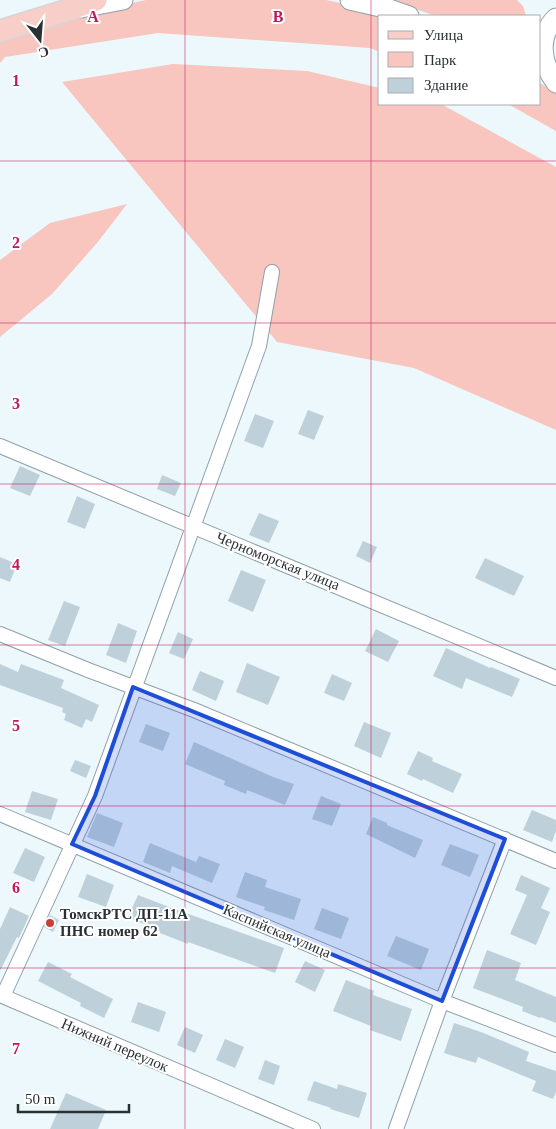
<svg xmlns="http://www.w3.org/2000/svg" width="556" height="1129" viewBox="0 0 556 1129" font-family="Georgia,serif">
  <rect width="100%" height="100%" fill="#edf8fd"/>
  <path fill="#f8c5bf" d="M 146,0 L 326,0 L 376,10 L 380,16 L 380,52 L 370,48 L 158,33 L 5,57 L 0,63 L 0,37 L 53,20 Z
    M 388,0 L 517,0 L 523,6 L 526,16 L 436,16 Z
    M 173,64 L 307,71 L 380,88 L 380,104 L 441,104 L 556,167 L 556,430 L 414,368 L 277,342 L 62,82 Z
    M 540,83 L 556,93 L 556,131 L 508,104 L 540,104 Z
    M 127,204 L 97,243 L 52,294 L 0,337 L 0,260 L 50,223 Z"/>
  <path fill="#bed0d9" d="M 308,410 L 324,416 L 314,440 L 298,434 Z
    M 255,414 L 274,421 L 263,448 L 244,441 Z
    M 20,466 L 40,475 L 30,496 L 10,488 Z
    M 162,475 L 181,483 L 175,496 L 157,489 Z
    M 77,496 L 95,504 L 85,529 L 67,522 Z
    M 259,513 L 279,521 L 269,543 L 249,535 Z
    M 363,541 L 377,547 L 370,563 L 356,556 Z
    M 0,557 L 17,564 L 10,582 L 0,578 Z
    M 485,558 L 524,576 L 514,596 L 475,578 Z
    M 241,570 L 266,580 L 253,612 L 228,601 Z
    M 64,601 L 80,607 L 65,646 L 48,640 Z
    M 118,623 L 137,631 L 126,663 L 106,655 Z
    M 376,629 L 399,641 L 388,662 L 365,651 Z
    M 178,632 L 193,639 L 184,659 L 169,653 Z
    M 446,648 L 490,668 L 491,667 L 520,679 L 512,697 L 466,678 L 462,689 L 433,676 Z
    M 247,663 L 280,677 L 268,705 L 236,692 Z
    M 0,664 L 18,672 L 21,664 L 64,680 L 61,688 L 99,705 L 92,722 L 86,719 L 82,728 L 64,720 L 66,714 L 62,712 L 63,708 L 0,685 Z
    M 200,671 L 224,681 L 216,701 L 192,690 Z
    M 332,674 L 352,683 L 344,701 L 324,693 Z
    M 364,722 L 391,733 L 381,758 L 354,746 Z
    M 146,724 L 170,733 L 163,751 L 139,742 Z
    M 194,742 L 273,777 L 294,784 L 285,805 L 247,790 L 246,794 L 224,785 L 225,781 L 185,764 Z
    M 418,751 L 433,758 L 432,761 L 462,774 L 453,793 L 423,779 L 422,781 L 407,774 Z
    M 75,760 L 91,766 L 86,778 L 70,771 Z
    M 32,791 L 58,799 L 51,820 L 25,812 Z
    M 321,796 L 341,804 L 332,826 L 312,819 Z
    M 532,810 L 556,820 L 556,831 L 552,842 L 523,830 Z
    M 97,813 L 123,823 L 114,847 L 87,837 Z
    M 373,817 L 387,823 L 387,825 L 423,840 L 415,858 L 366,834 Z
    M 150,843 L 196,862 L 199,856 L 220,864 L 212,883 L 172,866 L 170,873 L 143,862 Z
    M 450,844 L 479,855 L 470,877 L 441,865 Z
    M 25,848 L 45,857 L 34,882 L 13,873 Z
    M 245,872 L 267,880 L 265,887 L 301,899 L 294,920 L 264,910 L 265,907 L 236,897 Z
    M 87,874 L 114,885 L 106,907 L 78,897 Z
    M 521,875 L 550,888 L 541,908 L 550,912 L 536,945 L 510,934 L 527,895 L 515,890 Z
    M 138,895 L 169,907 L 284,948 L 275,973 L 188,942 L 188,944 L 160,933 L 160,931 L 128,917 Z
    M 10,907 L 29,916 L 19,938 L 17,937 L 0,971 L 0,929 Z
    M 322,908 L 349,918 L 341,939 L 314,929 Z
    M 50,915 L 59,920 L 53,932 L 44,927 Z
    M 396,936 L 429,949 L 421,970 L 387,956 Z
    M 487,950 L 521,963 L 515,980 L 556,997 L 556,1023 L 541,1017 L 540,1018 L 522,1011 L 523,1007 L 473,988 Z
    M 305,961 L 325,970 L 315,992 L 295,982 Z
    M 48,962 L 72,974 L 70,977 L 113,999 L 104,1018 L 80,1006 L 81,1003 L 38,981 Z
    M 346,980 L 374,991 L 373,995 L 412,1009 L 401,1041 L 370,1030 L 371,1026 L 333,1011 Z
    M 138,1002 L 166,1012 L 159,1032 L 131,1022 Z
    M 454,1023 L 481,1032 L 529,1052 L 526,1061 L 556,1071 L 556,1092 L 553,1099 L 532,1091 L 536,1081 L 478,1057 L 476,1063 L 444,1053 Z
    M 185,1027 L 203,1035 L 195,1053 L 177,1045 Z
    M 225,1039 L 244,1047 L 235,1068 L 216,1060 Z
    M 265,1060 L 280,1066 L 274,1085 L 258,1079 Z
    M 314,1081 L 337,1089 L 338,1084 L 367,1093 L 359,1118 L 330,1109 L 331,1108 L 307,1100 Z
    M 66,1093 L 106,1110 L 98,1129 L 50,1129 Z"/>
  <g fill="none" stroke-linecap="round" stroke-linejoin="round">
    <defs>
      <path id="minor" d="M 0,446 L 556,678
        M 0,634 L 88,670 L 194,710 L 556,861
        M 0,814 L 442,1001 L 556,1045
        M 0,995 L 313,1129
        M 3,996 L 95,796 L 259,346 L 272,272
        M 396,1129 L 442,1001 L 505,839"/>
      <path id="secondary" d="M 350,0 L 389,9 L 409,16
        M 81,8 L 123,0
        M 556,18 C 537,36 541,63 556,83"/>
      <path id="primary" d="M 0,31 L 65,11 L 96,0"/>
    </defs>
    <use href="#minor" stroke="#90a1aa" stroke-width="16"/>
    <use href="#secondary" stroke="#90a1aa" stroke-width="21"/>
    <use href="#primary" stroke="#d4d6d6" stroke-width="24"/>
    <use href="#minor" stroke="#fff" stroke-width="14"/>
    <use href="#secondary" stroke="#fff" stroke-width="19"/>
    <use href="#primary" stroke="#f8cec8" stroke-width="21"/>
  </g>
  <path fill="#1d4ed8" fill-opacity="0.2" stroke="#1d4ed8" stroke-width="4" stroke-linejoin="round" d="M 133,687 L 505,839 L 442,1001 L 72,844 L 95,796 Z"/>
  <path fill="none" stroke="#c2185b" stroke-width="1" stroke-opacity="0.55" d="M 185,0 L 185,1129M 371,0 L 371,1129M 0,161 L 556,161M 0,323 L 556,323M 0,484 L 556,484M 0,645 L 556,645M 0,806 L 556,806M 0,968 L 556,968"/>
  <circle fill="#cb3d37" stroke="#fff" stroke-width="2" cx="50" cy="923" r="5"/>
  <g text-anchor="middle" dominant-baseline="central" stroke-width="4" stroke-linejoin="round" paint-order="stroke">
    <g font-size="15" fill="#2a3134" stroke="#fff">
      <text transform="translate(278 561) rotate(22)">Черноморская улица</text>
      <text transform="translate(277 931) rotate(23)">Каспийская улица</text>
      <text transform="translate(115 1045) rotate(23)">Нижний переулок</text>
    </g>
    <g font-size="15" font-weight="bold" fill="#2a3134" stroke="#fff" text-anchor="start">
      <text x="60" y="914">ТомскРТС ДП-11А<tspan x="60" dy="17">ПНС номер 62</tspan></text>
    </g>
  </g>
  <g font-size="16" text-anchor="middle" font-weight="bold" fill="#c2185b" stroke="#fff" stroke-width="4" stroke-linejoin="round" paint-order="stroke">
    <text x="93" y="22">A</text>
    <text x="278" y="22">B</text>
    <text x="16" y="86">1</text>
    <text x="16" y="248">2</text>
    <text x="16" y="409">3</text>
    <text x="16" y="570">4</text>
    <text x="16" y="731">5</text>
    <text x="16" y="893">6</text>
    <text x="16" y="1054">7</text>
  </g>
  <rect x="378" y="15" width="162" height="90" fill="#ffffff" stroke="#aaadae"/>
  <rect x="388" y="31" width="25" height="8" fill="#f8cec8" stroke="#aaadae"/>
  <text x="424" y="40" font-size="15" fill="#2a3134">Улица</text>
  <rect x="388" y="52" width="25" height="15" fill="#f8c5bf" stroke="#aaadae"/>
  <text x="424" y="65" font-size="15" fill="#2a3134">Парк</text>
  <rect x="388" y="78" width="25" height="15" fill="#bed0d9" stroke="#aaadae"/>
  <text x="424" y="90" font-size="15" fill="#2a3134">Здание</text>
  <g transform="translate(40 40) rotate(163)" stroke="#ffffff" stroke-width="4" paint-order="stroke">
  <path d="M0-4L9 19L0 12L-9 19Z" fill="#2a3134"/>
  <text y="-8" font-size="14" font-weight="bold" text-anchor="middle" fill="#2a3134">С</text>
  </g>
  <path d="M18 1104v8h111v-8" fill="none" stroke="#2a3134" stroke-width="2.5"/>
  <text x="25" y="1104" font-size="15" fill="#2a3134" stroke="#ffffff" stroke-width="4" paint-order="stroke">50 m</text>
</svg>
